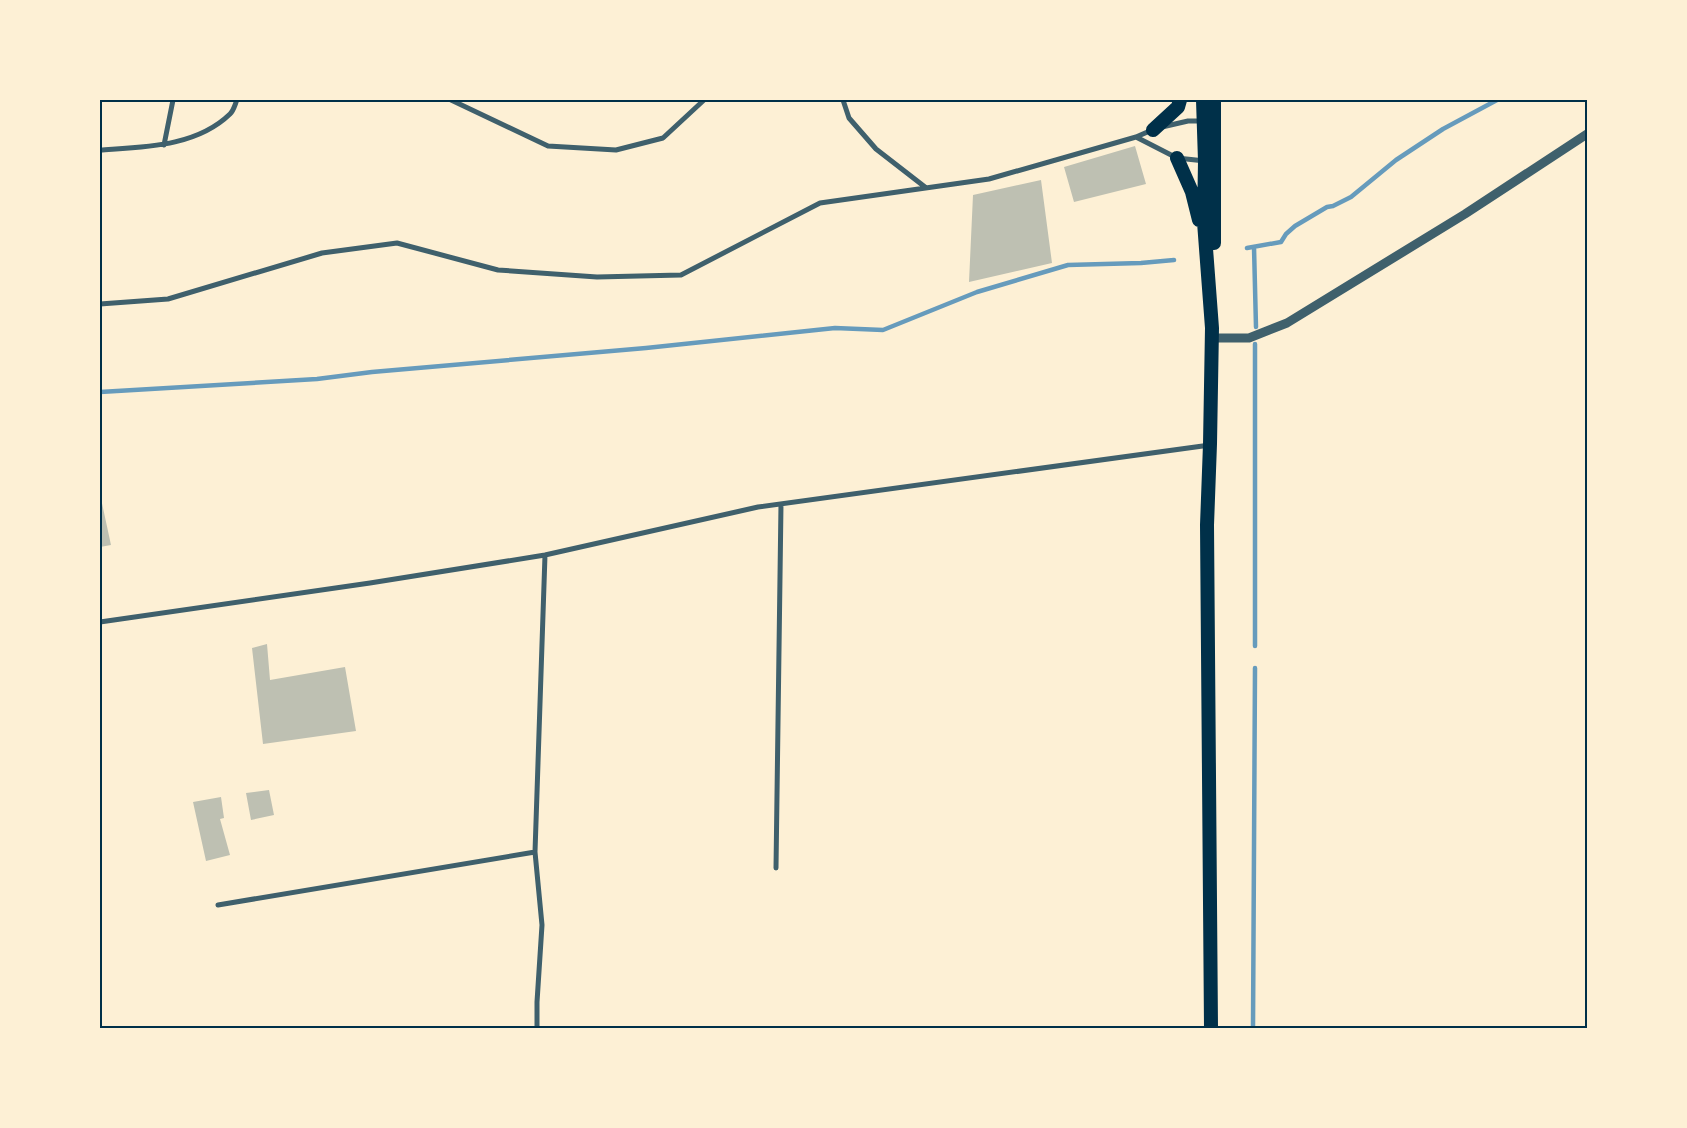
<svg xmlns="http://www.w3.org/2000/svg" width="1687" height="1128" viewBox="0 0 1687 1128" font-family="Karla,sans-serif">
  <rect width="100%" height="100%" fill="#fdf0d5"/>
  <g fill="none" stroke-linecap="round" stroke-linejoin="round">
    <path stroke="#669bbc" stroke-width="4.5" d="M 1254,247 L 1256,327
      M 1247,248 L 1281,242 L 1286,234 L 1295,226 L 1327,207 L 1333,206 L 1351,197 L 1396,160 L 1443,129 L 1497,100
      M 1255,344 L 1255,646
      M 100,392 L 317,379 L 372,372 L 646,348 L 835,328 L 883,330 L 977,292 L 1068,265 L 1141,263 L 1174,260
      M 1253,1028 L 1255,668"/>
  </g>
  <path fill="#bec0b2" d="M 1135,146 L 1146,184 L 1074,202 L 1064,167 Z
    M 1041,180 L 1052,263 L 969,282 L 973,195 Z
    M 100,494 L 111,545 L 100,547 Z
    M 267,644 L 270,680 L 345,667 L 356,731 L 263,744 L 252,648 Z
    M 269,790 L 274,815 L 251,820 L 246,793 Z
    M 221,797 L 224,818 L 220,819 L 230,855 L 206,861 L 193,802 Z"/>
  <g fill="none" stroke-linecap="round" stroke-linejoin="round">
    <path stroke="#3f606c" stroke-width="5" d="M 451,100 L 548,146 L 616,150 L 663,138 L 704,100
      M 843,100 L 849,118 L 876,149 L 925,187
      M 1162,127 L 1188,121 L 1203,121
      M 1136,137 L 1177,158 L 1205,161
      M 164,145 L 173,100
      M 100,150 C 144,147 196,147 230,114 C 234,110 235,104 237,100
      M 100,304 L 168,299 L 322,253 L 397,243 L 498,270 L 597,277 L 681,275 L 820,203 L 989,179 L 1136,137 L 1152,130
      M 100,622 L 370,583 L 545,555 L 758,507 L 1210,445
      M 776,868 L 781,504
      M 218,905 L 535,852
      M 537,1028 L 537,1002 L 542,925 L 535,852 L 545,555"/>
    <path stroke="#3f606c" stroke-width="9" d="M 1212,338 L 1249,338 L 1287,323 L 1465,214 L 1587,134"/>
    <path stroke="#003049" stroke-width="14" d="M 1203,100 L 1205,161 L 1204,222 L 1212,328 L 1210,444 L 1207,525 L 1211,1028
      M 1153,130 L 1178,107 L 1180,100
      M 1177,158 L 1192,192 L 1199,220
      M 1214,243 L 1214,100"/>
  </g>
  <rect width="1687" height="1128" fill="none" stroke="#fdf0d5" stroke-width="202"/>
  <rect x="101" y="101" width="1485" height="926" fill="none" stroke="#003049" stroke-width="2"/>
</svg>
